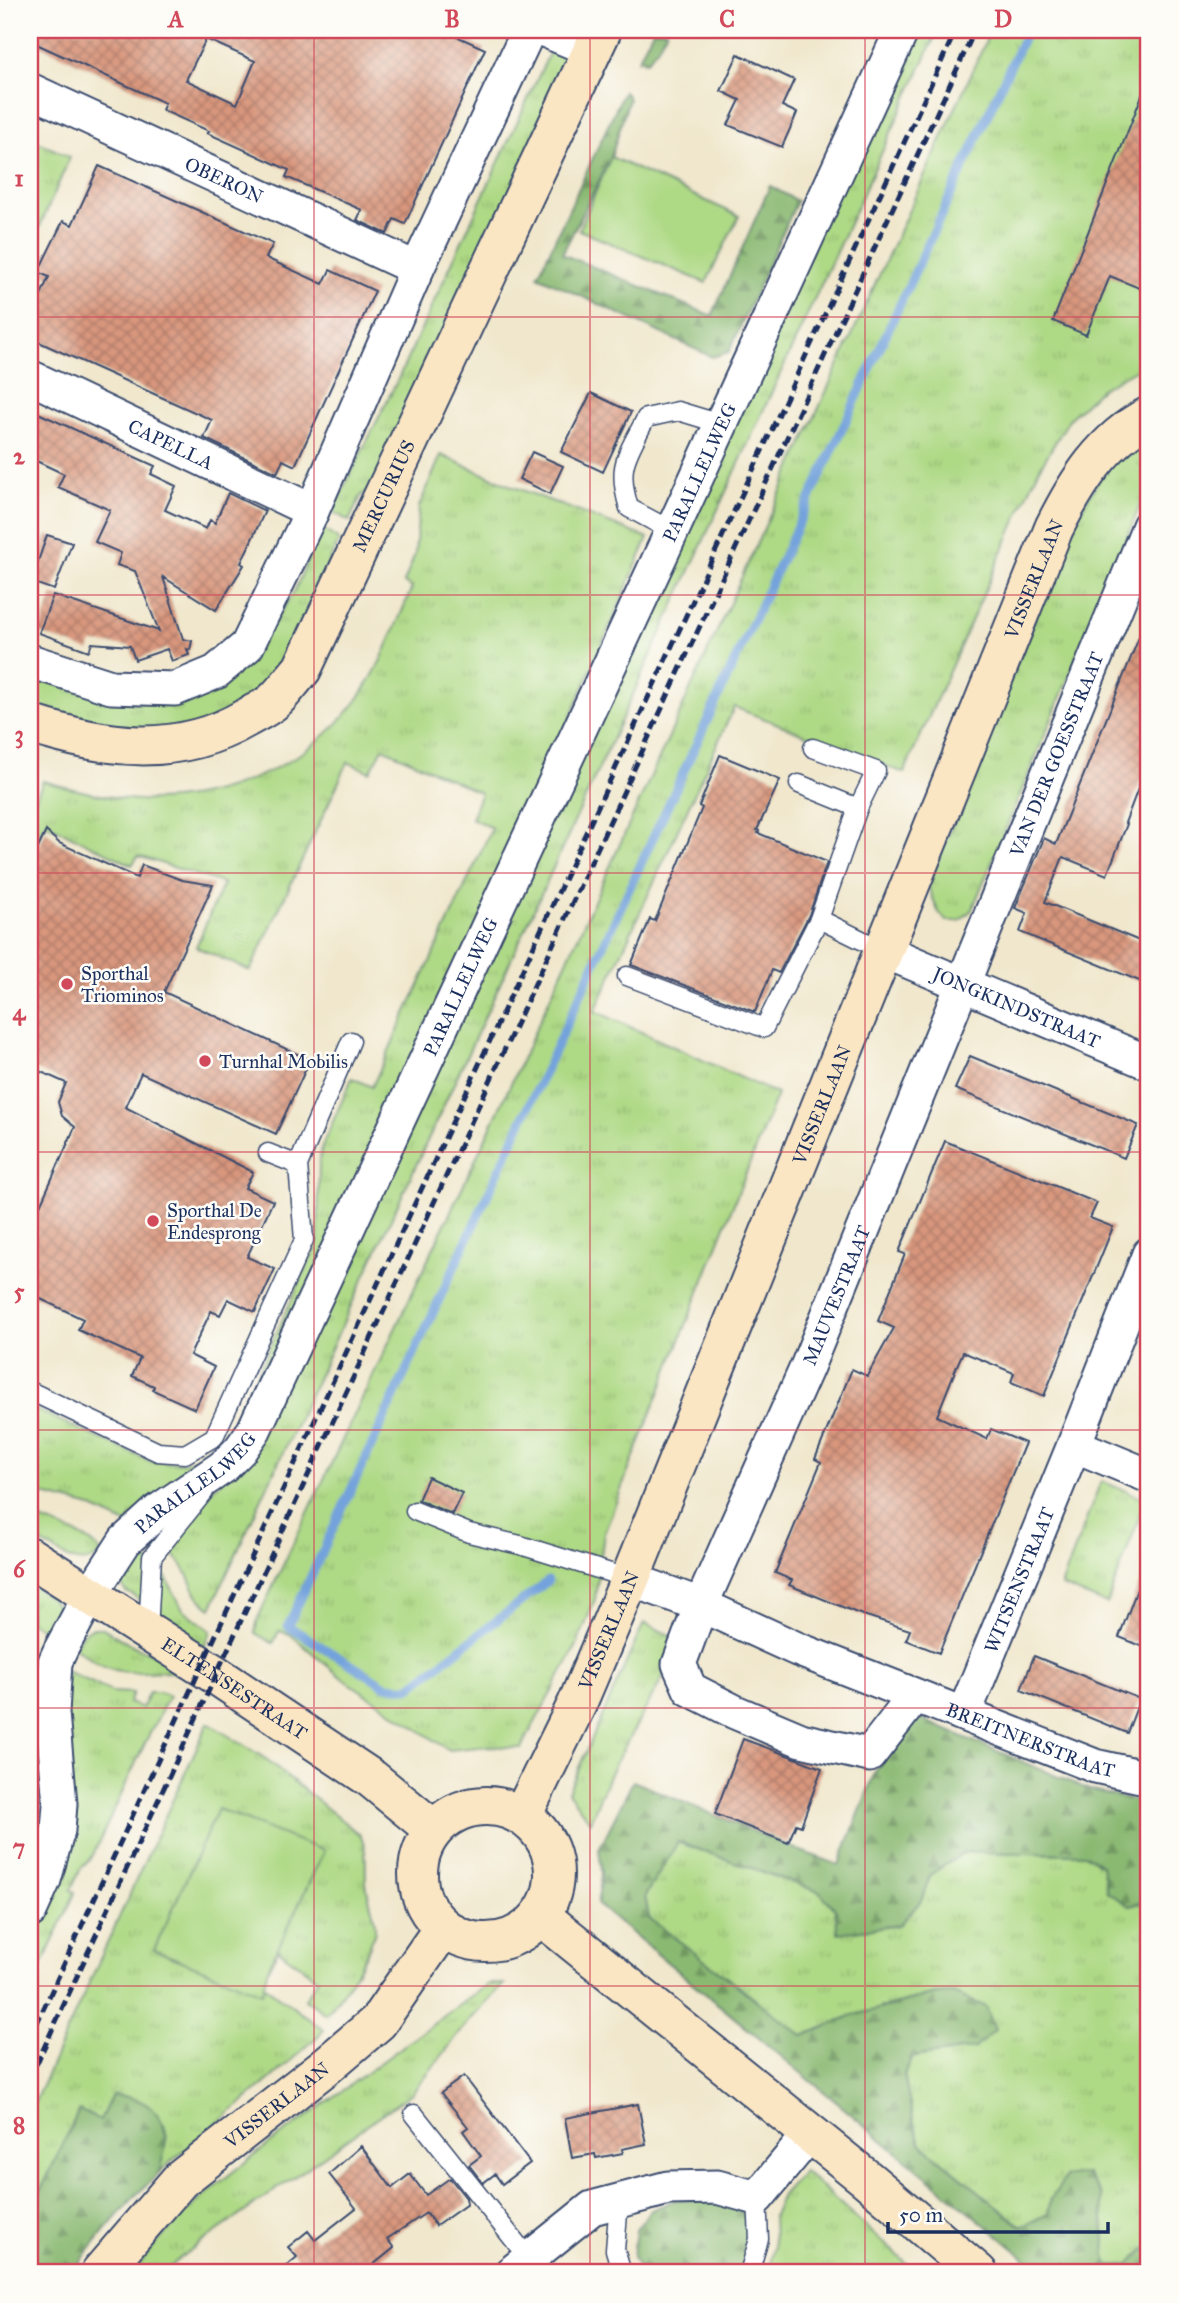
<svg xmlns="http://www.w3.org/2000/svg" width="1179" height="2303" viewBox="0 0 1179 2303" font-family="'IM FELL Great Primer',serif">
  <defs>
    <pattern id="grass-tufts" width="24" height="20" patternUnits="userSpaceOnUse" patternTransform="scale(1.75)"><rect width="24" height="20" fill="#aed985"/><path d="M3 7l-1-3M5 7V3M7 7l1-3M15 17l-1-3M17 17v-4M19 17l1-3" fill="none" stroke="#95bb75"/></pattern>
    <pattern id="forest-firs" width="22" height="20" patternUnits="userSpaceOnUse" patternTransform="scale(1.75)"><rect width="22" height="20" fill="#8ab972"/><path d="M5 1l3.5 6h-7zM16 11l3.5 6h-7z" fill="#709761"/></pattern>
    <pattern id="building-cross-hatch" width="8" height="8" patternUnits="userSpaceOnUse" patternTransform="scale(1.75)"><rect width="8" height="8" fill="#d9977d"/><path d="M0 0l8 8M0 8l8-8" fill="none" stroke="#af7c6a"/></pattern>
  </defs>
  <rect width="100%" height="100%" fill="#fdfcf7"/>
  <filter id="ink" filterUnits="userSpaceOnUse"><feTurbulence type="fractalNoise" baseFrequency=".0143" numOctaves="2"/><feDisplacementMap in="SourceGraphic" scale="14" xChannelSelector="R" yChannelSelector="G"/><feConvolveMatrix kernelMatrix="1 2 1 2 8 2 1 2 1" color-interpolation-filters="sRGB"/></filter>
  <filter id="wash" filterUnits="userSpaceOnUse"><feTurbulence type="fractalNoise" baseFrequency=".00686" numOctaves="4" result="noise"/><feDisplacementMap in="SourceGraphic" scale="28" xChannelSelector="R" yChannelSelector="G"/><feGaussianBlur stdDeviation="1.57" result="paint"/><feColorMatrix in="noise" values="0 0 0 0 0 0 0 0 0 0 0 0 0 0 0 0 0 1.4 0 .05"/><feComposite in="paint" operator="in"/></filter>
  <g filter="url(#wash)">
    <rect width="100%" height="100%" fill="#f0e7cc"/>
    <path fill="url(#grass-tufts)" stroke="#648472" stroke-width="2" d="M 912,30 L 938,30 L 481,1025 L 211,1608 C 190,1594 193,1579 179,1561 C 171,1550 159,1543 148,1536 L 220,1483 Z
      M 991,30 L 1149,30 L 1149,362 L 1101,389 L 1070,418 L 1038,471 L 904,773 L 734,707 L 595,1011 L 777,1094 L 604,1533 L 595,1599 L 577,1645 L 521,1748 L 488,1746 L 449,1750 L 342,1678 L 290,1634 L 279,1631 L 273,1643 L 255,1633 L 258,1618 L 498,1112 Z
      M 553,45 L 576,55 L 377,483 L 361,496 L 349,521 L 332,511 L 399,377 Z
      M 30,138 L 70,157 L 30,249 Z
      M 1149,431 L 1149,484 L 972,910 L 959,921 L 946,921 L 938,911 L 928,886 L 1072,525 L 1110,461 Z
      M 441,455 L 509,485 L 648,538 L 533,804 L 244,1432 L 127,1524 L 88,1506 L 36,1493 L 30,1490 L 30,1407 L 147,1460 C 187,1467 207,1462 232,1429 L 318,1242 L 319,1163 L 322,1146 L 352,1078 L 372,1087 L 492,828 L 471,818 L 481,793 L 383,748 L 370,772 L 348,762 L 250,971 L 196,947 L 223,883 L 138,856 L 132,865 L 45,823 L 30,854 L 30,812 L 43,781 C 74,790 105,798 138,800 C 218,803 306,767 355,703 C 381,669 395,626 412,588 L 404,583 L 415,554 L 419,507 Z
      M 321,528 L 339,540 L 323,574 L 315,621 L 277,682 L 208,725 L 129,734 L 30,708 L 30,671 L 139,703 L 274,623 L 295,590 Z
      M 1101,1481 L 1146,1499 L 1107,1604 L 1061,1586 Z
      M 30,1516 C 49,1524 92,1535 101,1553 C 79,1576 53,1546 30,1537 Z
      M 136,1554 L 163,1572 L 183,1609 L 211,1631 L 204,1647 L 172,1627 L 133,1595 L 126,1592 L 117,1576 Z
      M 30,1584 L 50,1598 L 57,1605 L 60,1615 L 51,1634 L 30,1622 Z
      M 644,1623 L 678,1639 L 667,1670 L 611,1771 L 590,1822 L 568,1792 Z
      M 92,1628 L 103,1628 L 129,1644 L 179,1665 L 176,1673 C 160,1669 146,1673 130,1672 C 110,1672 89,1659 74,1647 L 84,1632 Z
      M 66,1671 L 112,1692 L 133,1693 L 129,1703 L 142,1708 L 149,1692 L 160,1692 L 169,1696 L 145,1743 L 93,1855 L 81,1868 L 71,1890 L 75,1893 L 30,1991 L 30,1937 L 50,1892 Z
      M 208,1723 L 266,1759 L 360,1835 C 368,1849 365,1866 366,1882 C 367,1897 374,1911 375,1925 C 376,1947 341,1997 326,2014 L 305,1999 L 318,1979 L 278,1950 L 267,1971 L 255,1979 L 324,2030 C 271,2082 213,2125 158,2173 L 167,2137 L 164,2124 L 100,2120 L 79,2111 L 30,2213 L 30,2112 Z
      M 677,1842 L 820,1892 L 835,1909 L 838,1933 L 899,1925 L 921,1901 L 931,1874 L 965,1852 L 1085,1854 L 1102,1866 L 1129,1906 L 1149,1901 L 1149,2246 L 1129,2265 L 1107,2265 L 1101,2195 L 1087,2174 L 1051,2199 L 1048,2214 L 1022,2227 L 920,2143 L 913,2120 L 904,2074 L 913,2057 L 975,2048 L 936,1994 L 851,2016 L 803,2037 L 649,1918 L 645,1896 Z
      M 488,1984 L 504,1984 L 472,2018 L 412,2093 L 181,2257 L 165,2273 L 133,2273 C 182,2205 253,2155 320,2107 C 376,2066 432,2025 488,1984 Z
      M 804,2171 L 917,2273 L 768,2273 L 774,2247 L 773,2216 L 782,2195 Z"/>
    <path fill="url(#forest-firs)" stroke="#527468" stroke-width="2" d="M 653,30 L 667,30 L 658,47 L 647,61 L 638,60 Z
      M 624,91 L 629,99 L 611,157 L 562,254 L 712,316 L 770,186 L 797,201 L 729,352 L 712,357 L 538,276 Z
      M 911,1715 L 1092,1791 L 1149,1804 L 1149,1901 L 1129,1906 L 1107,1892 L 1102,1866 L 1085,1854 L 965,1852 L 931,1874 L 921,1901 L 899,1925 L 838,1933 L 835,1909 L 820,1892 L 678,1842 L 645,1896 L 649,1918 L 803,2036 L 851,2016 L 936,1994 L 953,1993 L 986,2007 L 995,2030 L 975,2048 L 913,2057 L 904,2074 L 913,2120 L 920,2143 L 1022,2227 L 1048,2214 L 1051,2199 L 1066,2176 L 1087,2174 L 1101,2195 L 1107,2265 L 1129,2265 L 1149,2246 L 1149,2273 L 1043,2273 L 597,1904 L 602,1875 L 599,1849 L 633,1781 L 798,1850 L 839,1865 L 876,1770 L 895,1745 Z
      M 112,2095 C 146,2097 172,2114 164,2153 C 162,2159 161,2168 158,2174 C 152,2182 141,2189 134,2197 C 112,2221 91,2246 73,2273 L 30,2273 L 30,2213 L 79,2110 L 100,2120 Z
      M 711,2199 L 743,2207 L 751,2231 L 751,2253 L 738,2273 L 641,2273 L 633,2258 L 636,2230 L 651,2210 L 675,2200 Z"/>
    <path fill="#aed985" stroke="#648472" stroke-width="2" d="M 611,157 L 739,216 L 706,283 L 579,230 Z
      M 218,1809 L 324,1851 L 267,1971 L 262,1993 L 154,1950 Z"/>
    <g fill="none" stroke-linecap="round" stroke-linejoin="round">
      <path stroke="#73a2dc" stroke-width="9" d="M 548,1581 L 409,1688 L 386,1686 L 288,1626 L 1027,30"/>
    </g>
    <g id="blocks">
      <path fill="url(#building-cross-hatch)" fill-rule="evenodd" d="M 30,30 L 443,30 L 485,49 L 405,224 L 394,219 L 387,234 L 357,220 L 362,210 L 286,177 L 289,170 L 207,133 L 209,131 L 162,110 L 165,103 L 30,41 ZM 206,39 L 255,61 L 237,104 L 186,80 Z
        M 738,54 L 794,80 L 782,106 L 797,113 L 782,147 L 728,125 L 740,100 L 721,91 Z
        M 1148,80 L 1149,292 L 1110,276 L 1086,335 L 1053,321 Z
        M 99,166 L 273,244 L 266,258 L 323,284 L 330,270 L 375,291 L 295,466 L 283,460 L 277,473 L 204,438 L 212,420 L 30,338 L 30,319 L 49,277 L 38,272 L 63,221 L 72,225 Z
        M 591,393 L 631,412 L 603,472 L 561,452 Z
        M 36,412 L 155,466 L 151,474 L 176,486 L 165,510 L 206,529 L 210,520 L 215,523 L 228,493 L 265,511 L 241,563 L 244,565 L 216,610 L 163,577 L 183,639 L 192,641 L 190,650 L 187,649 L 189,655 L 172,661 L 167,649 L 135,660 L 130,646 L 92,643 L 89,651 L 39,633 L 53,595 L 159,631 L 135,571 L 117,565 L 121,553 L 95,542 L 110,510 L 58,487 L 64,474 L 30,458 L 30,426 Z
        M 532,452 L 563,466 L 550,494 L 519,479 Z
        M 47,535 L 72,543 L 54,590 L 31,582 Z
        M 1148,615 L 1149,781 L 1142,778 L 1125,823 L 1127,824 L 1107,875 L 1063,857 L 1045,902 L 1149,945 L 1149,985 L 1020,932 L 1027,913 L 1015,908 L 1044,838 L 1056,844 Z
        M 720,755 L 780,780 L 757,830 L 759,831 L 758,833 L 827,862 L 809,915 L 779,973 L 772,970 L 755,1012 L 631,965 L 650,919 L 655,921 L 702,808 L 699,806 Z
        M 46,831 L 59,843 L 137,878 L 142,865 L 182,880 L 213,885 L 164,992 L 310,1060 L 276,1134 L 141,1073 L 125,1107 L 253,1172 L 245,1188 L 273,1201 L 247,1257 L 275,1269 L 255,1312 L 228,1299 L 220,1315 L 211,1311 L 190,1355 L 214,1367 L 195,1409 L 153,1390 L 154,1386 L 132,1376 L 140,1358 L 78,1330 L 83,1319 L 30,1294 L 30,1228 L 75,1127 L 62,1116 L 58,1102 L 66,1083 L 30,1067 L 30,865 Z
        M 970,1056 L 1138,1125 L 1124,1158 L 955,1089 Z
        M 945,1141 L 1097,1203 L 1090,1218 L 1113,1227 L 1044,1396 L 1011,1382 L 1014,1373 L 963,1352 L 959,1361 L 937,1416 L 987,1439 L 991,1429 L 1025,1443 L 939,1653 L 906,1640 L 910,1630 L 857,1613 L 789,1585 L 792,1580 L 775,1573 L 821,1462 L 815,1459 L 852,1369 L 867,1376 L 894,1328 L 878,1321 L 905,1254 L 899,1252 Z
        M 428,1477 L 462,1493 L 452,1514 L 418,1500 Z
        M 1147,1563 L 1149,1563 L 1149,1649 L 1119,1637 Z
        M 1034,1656 L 1140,1699 L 1127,1733 L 1021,1690 Z
        M 743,1739 L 822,1768 L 801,1826 L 796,1824 L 788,1843 L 715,1814 Z
        M 464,2076 L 530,2163 L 502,2184 L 495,2174 L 483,2183 L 469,2165 L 481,2156 L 463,2131 L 468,2127 L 441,2093 Z
        M 638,2104 L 646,2144 L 622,2149 L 623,2153 L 596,2158 L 595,2154 L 572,2158 L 565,2118 Z
        M 361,2146 L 392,2188 L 410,2174 L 426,2195 L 450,2178 L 466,2198 L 467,2204 L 436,2226 L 426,2213 L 387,2239 L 394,2248 L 363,2273 L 278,2273 L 297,2257 L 288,2247 L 308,2231 L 315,2240 L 356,2208 L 329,2174 Z"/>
    </g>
  </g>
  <g filter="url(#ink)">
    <use href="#blocks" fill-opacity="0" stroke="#3b4b6e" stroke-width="2"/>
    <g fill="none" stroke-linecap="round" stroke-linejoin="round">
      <defs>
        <path id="lane" d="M 672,531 L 629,508 C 616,465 627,456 646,418 L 678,411 L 721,424
          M 799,784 L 858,808 L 876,771 L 813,748
          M 858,808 L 819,919 L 884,951
          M 627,976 L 764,1028 L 819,919
          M 268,1153 L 298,1165
          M 30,1391 L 158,1452 L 185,1454 L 214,1437 L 304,1240 L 298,1165 L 351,1041
          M 415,1511 L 469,1533 L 520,1545 L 630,1579
          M 148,1631 L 152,1557 L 204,1492
          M 414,2114 L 529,2259
          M 619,2201 L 615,2250 L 622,2273
          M 749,2273 L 759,2239 L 757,2198"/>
        <g id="street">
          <path d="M 544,30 L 592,50"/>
          <path id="s1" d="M 30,90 L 417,269"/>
          <path id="s2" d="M 30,377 L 312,511"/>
          <path d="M 30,661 L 111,687 L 175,689 L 216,672 L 247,646 L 312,511 L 417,269 L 529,30"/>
          <path id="s3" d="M 884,951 L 1149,1063"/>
          <path d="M 1149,1254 L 1074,1445 L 1149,1476"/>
          <path id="s4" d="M 630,1579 L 701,1605 L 797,1649 L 1095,1766 L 1149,1778"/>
          <path id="s5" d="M 915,1696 L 869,1755 L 801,1740 L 735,1712 L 690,1689 L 679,1664 L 701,1605 L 807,1367 L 1149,526"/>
          <path id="s6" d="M 964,1714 L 1074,1445"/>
          <path id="s7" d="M 30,1911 L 44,1880 L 58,1830 L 60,1804 L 52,1713 L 55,1662 L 61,1649 L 90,1595 L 125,1541 L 158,1511 L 223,1467 L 240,1450 L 254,1430 L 672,531 L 902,30"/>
          <path d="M 511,2273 L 592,2208 L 668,2188 L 717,2187 L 757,2198 L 810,2134"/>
        </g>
        <g id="secondary">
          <path id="s8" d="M 30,724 C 103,748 176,759 246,718 C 255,713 266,708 274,701 C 284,692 292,680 302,669 L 602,30"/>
          <path id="s9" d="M 30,1557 L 216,1675 L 372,1779 L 433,1829"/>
          <circle cx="486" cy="1874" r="68"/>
          <path id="s10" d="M 522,1816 L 577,1704 L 630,1579 L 1054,528 C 1077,482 1103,440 1149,416"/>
          <path d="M 541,1916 L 868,2180 L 978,2273"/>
          <path id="s11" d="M 100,2273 L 180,2180 L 326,2066 L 378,2022 L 443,1928"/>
        </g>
      </defs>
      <use href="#lane" stroke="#3b4b6e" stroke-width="21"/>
      <use href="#street" stroke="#3b4b6e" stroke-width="37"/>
      <use href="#secondary" stroke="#3b4b6e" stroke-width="42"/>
      <use href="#lane" stroke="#fff" stroke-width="18"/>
      <use href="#street" stroke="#fff" stroke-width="33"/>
      <use href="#secondary" stroke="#fbe6c4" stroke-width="38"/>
      <path stroke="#1b2f5e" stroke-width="5" stroke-dasharray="10 5" stroke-linecap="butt" d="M 30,2038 L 956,30
        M 30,2078 L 975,30"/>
    </g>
  </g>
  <path fill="none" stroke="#d1495b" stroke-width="2" stroke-opacity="0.55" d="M 314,30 L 314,2273M 590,30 L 590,2273M 865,30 L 865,2273M 30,317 L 1149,317M 30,595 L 1149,595M 30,873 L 1149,873M 30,1152 L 1149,1152M 30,1430 L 1149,1430M 30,1708 L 1149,1708M 30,1986 L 1149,1986"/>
  <g fill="#d1495b" stroke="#fdfcf7" stroke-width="2.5">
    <circle cx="67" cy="984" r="7"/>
    <circle cx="205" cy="1061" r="7"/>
    <circle cx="153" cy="1221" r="7"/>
  </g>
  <g text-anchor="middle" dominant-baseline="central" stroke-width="5" stroke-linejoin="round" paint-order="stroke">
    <g font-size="19" fill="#1b2f5e" stroke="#fdfcf7">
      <text stroke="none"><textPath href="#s1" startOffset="214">OBERON</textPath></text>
      <text stroke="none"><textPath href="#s2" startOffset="156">CAPELLA</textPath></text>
      <text stroke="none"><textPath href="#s7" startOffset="1622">PARALLELWEG</textPath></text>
      <text stroke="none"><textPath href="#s8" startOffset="490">MERCURIUS</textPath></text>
      <text stroke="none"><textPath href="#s10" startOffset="1339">VISSERLAAN</textPath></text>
      <text stroke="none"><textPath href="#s5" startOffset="1279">VAN DER GOESSTRAAT</textPath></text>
      <text stroke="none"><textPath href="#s7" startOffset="1055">PARALLELWEG</textPath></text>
      <text stroke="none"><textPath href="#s3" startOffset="144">JONGKINDSTRAAT</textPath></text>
      <text stroke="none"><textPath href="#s10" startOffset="772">VISSERLAAN</textPath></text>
      <text stroke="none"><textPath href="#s5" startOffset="695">MAUVESTRAAT</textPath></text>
      <text stroke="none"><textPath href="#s7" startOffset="486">PARALLELWEG</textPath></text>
      <text stroke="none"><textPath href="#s6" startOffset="145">WITSENSTRAAT</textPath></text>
      <text stroke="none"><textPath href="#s10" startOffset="205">VISSERLAAN</textPath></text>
      <text stroke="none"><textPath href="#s9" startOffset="243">ELTENSESTRAAT</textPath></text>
      <text stroke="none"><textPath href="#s4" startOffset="432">BREITNERSTRAAT</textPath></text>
      <text stroke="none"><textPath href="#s11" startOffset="245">VISSERLAAN</textPath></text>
    </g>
    <g font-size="19" fill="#1b2f5e" stroke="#fdfcf7" text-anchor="start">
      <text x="81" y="973">Sporthal<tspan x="81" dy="22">Triominos</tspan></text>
      <text x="219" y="1061">Turnhal Mobilis</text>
      <text x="167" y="1210">Sporthal De<tspan x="167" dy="22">Endesprong</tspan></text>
    </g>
  </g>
  <rect width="1179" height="2303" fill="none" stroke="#fdfcf7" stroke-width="77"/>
  <path d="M888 2222v10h220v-10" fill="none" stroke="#1b2f5e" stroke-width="3.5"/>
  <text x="899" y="2222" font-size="21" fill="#1b2f5e" stroke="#fdfcf7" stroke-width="5" paint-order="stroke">50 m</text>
  <rect x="38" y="38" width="1102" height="2226" fill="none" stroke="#d1495b" stroke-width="2.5"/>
  <g font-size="23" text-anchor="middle" font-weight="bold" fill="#d1495b">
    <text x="176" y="27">A</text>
    <text x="452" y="27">B</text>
    <text x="727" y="27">C</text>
    <text x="1003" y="27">D</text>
    <text x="19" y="186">1</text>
    <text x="19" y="464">2</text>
    <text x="19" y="742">3</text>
    <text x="19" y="1020">4</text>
    <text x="19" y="1299">5</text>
    <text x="19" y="1577">6</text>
    <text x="19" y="1855">7</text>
    <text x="19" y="2133">8</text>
  </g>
</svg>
